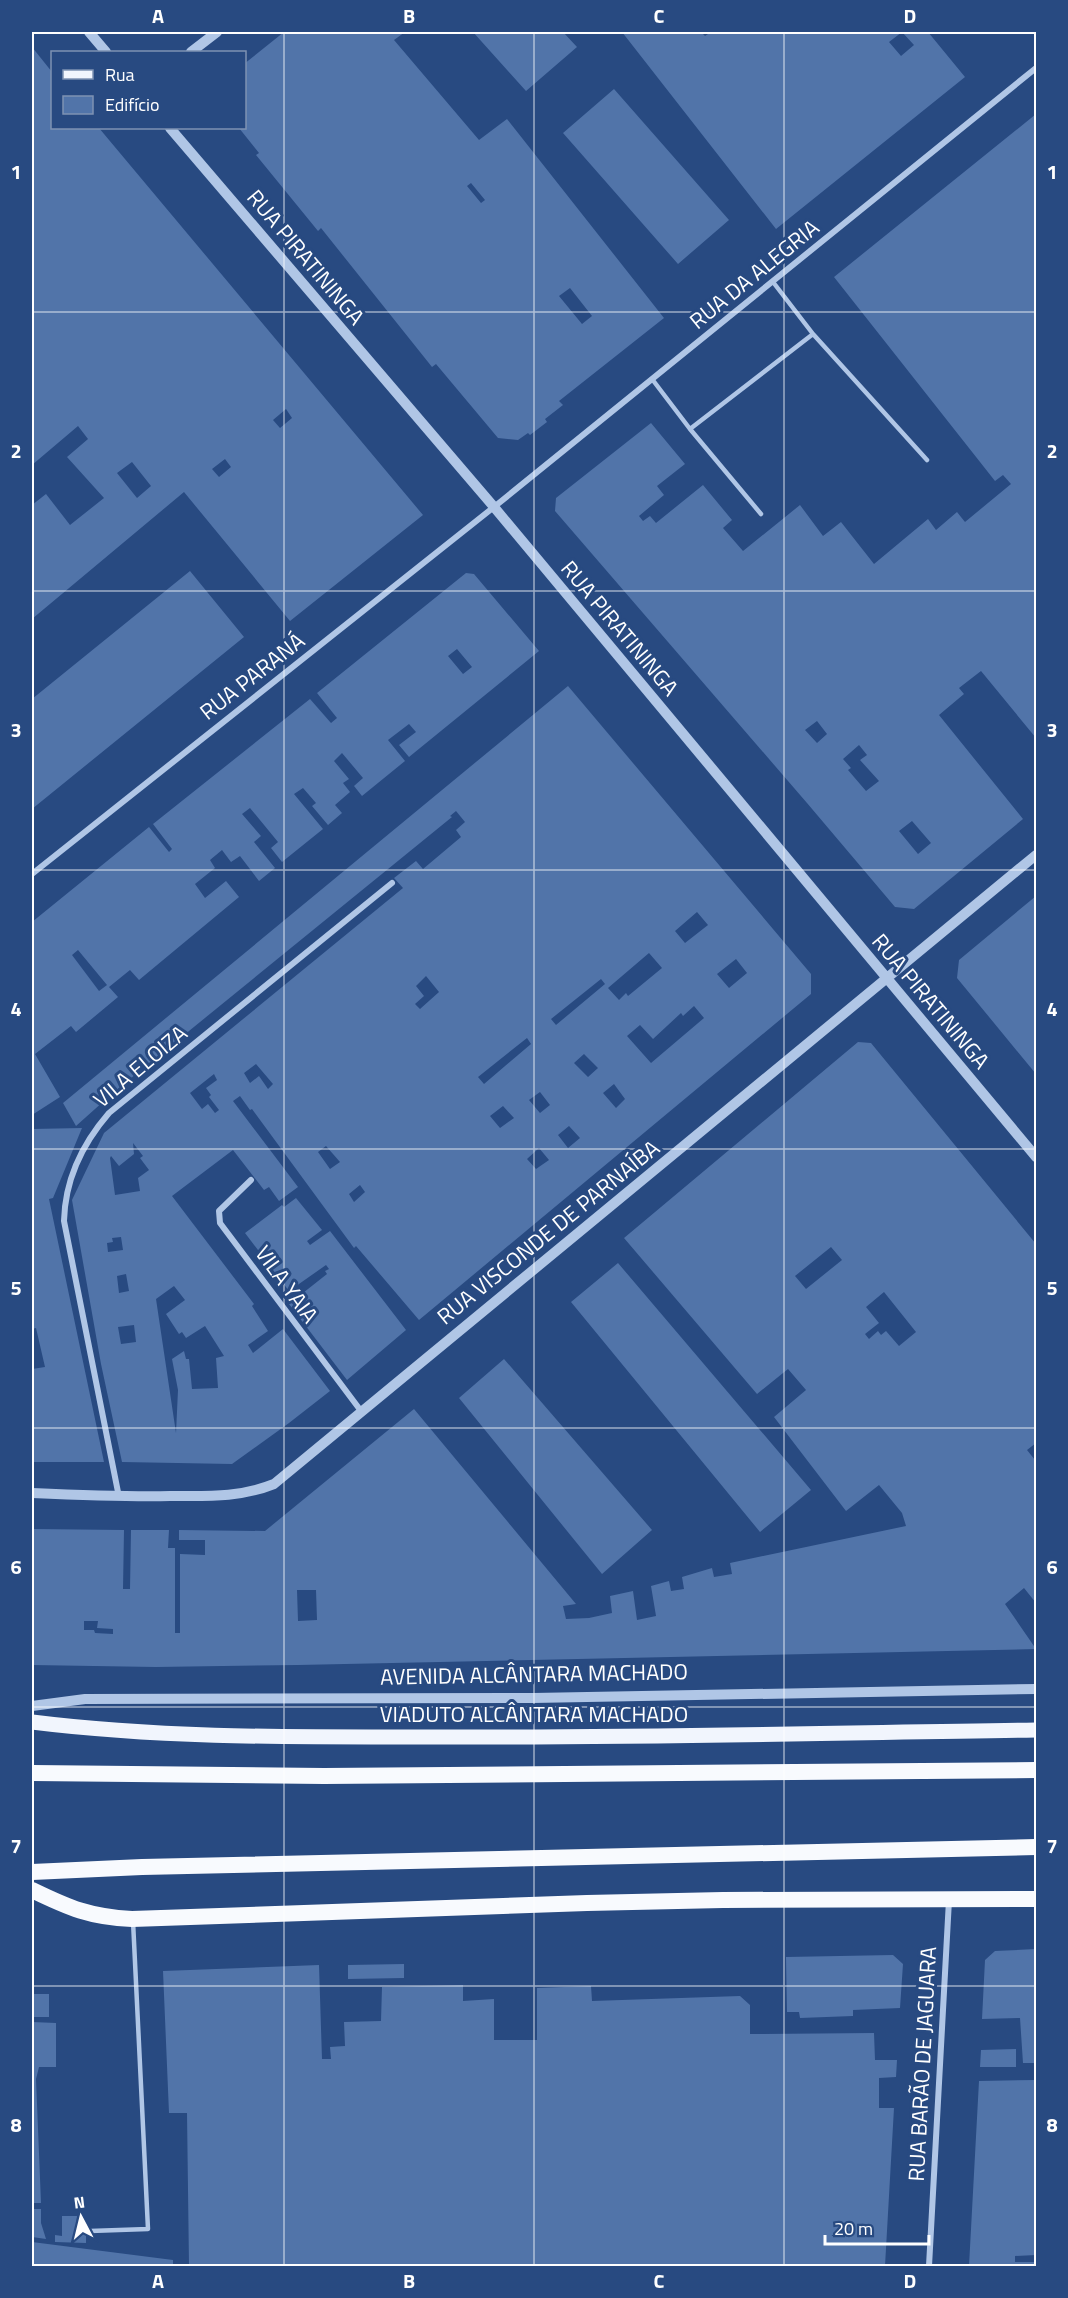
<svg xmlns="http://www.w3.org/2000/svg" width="1068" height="2298" viewBox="0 0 1068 2298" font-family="'Titillium Web',sans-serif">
  <rect width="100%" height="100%" fill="#284a81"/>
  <path fill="#5174a9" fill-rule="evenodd" d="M 284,32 L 405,32 L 394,40 L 479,140 L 507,119 L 664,318 L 559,401 L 563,405 L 545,419 L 547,422 L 530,435 L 528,433 L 518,440 L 498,438 L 436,364 L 432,367 L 321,228 L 318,231 L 256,155 L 259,153 L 239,128 L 244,128 L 244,64 ZM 471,183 L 485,200 L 481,203 L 467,186 ZM 570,288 L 592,316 L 582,324 L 559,296 Z
    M 473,32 L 563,32 L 577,47 L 526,91 Z
    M 622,32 L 701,32 L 705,36 L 711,32 L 902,32 L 889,42 L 901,56 L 914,45 L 902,32 L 928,32 L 965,77 L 776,229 Z
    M 32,47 L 52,72 L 52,128 L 99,128 L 423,515 L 290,621 L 184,492 L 32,619 L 32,505 L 46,494 L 70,525 L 104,498 L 67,457 L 88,439 L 78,426 L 32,465 ZM 286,409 L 292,418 L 280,428 L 273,420 ZM 225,459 L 231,467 L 219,477 L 212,469 ZM 132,462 L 151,486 L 137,498 L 117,473 Z
    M 614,89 L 729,220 L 678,264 L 563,133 Z
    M 1036,114 L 1036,738 L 981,671 L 959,688 L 964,694 L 939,715 L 1023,819 L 914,909 L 895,907 L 807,803 L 555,511 L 556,498 L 651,423 L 685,464 L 657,486 L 664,495 L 639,516 L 643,521 L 650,516 L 656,523 L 703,485 L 732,520 L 723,528 L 743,551 L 800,505 L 823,536 L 841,522 L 874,564 L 928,519 L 936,530 L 957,512 L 965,522 L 1011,484 L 1003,475 L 995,481 L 834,277 ZM 817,721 L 827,734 L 817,743 L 805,730 ZM 859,745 L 867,755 L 860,760 L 879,781 L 866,791 L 848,770 L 851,768 L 843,759 ZM 912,821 L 931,843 L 918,854 L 899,831 Z
    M 190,571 L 244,637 L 32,809 L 32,699 Z
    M 466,573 L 474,574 L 539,651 L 409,757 L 399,745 L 416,732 L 409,724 L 388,740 L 405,761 L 362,796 L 354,786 L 363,778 L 342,753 L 334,761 L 349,779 L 343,783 L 350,792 L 335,805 L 342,813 L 328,825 L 312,806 L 316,803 L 303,788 L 294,794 L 323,829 L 282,862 L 271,848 L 278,842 L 250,808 L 242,814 L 261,836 L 254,842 L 275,868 L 259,881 L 240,856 L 231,862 L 222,850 L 210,860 L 215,868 L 195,884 L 205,898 L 226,881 L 239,897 L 139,980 L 130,970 L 109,987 L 118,997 L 76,1032 L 71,1026 L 35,1054 L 60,1097 L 32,1115 L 32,922 L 149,827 L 169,852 L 172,849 L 153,824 L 310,699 L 331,723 L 337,718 L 317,693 ZM 457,649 L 472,667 L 463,674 L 448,656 ZM 78,950 L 107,985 L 99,991 L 72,955 Z
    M 568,686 L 811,974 L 811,994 L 419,1320 L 356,1246 L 354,1248 L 252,1109 L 250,1110 L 240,1096 L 233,1101 L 298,1187 L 279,1201 L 269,1187 L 264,1190 L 233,1150 L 172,1196 L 254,1304 L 252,1306 L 268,1331 L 248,1345 L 253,1353 L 283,1329 L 330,1391 L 289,1423 L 232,1464 L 122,1462 L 101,1364 L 72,1200 L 104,1133 L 403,888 L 394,878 L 416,861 L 423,869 L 461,837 L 456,830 L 465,822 L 456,811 L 450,816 L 452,817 L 114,1092 L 76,1126 L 63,1103 ZM 697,912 L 708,925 L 685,943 L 675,931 ZM 649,953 L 662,968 L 628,996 L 626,993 L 619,1000 L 608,988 ZM 736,959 L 747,973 L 729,988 L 717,974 ZM 426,976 L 439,992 L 420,1009 L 415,1004 L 424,996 L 416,986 ZM 601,979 L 605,984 L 556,1025 L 551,1019 ZM 694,1006 L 704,1018 L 651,1063 L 627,1036 L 640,1025 L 653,1039 L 681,1013 L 683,1016 ZM 527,1038 L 531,1044 L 484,1084 L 478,1077 ZM 584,1054 L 598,1068 L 588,1077 L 574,1063 ZM 256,1064 L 273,1084 L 268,1089 L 259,1076 L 250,1083 L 244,1073 ZM 214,1074 L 217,1080 L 206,1088 L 211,1095 L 209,1097 L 219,1110 L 215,1113 L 208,1104 L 202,1109 L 190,1093 ZM 614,1084 L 625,1099 L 616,1108 L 603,1093 ZM 540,1092 L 550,1105 L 540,1113 L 529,1100 ZM 503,1106 L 514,1118 L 500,1128 L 490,1116 ZM 569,1126 L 580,1138 L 568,1148 L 558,1135 ZM 133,1143 L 143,1156 L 140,1158 L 149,1170 L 138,1178 L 140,1191 L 115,1195 L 110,1158 L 111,1156 L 119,1166 L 134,1154 ZM 326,1146 L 340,1162 L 330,1169 L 318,1152 ZM 539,1148 L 549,1160 L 536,1169 L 527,1159 ZM 360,1185 L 365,1192 L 354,1202 L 349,1194 ZM 121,1237 L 123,1250 L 108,1252 L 107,1243 L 113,1242 L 112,1238 ZM 126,1274 L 129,1291 L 119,1293 L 117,1276 ZM 174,1286 L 185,1300 L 166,1314 L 179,1334 L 182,1332 L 186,1338 L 205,1326 L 224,1356 L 216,1358 L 218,1388 L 192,1389 L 189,1359 L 186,1359 L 184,1351 L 172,1359 L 178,1390 L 176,1433 L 156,1299 ZM 134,1325 L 136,1342 L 121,1344 L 118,1327 Z
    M 1036,896 L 1036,1074 L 957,978 L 959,960 Z
    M 858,1042 L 871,1043 L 1036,1244 L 1036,1443 L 1027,1450 L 1035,1460 L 1036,1459 L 1036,1603 L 1024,1588 L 1005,1604 L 1036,1649 L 298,1665 L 156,1667 L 32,1665 L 32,1529 L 124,1530 L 123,1589 L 130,1589 L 131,1530 L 169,1530 L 168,1548 L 175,1548 L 175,1633 L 180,1633 L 180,1554 L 205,1555 L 205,1540 L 179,1540 L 179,1530 L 265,1531 L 414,1409 L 576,1604 L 563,1606 L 566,1619 L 589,1618 L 612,1613 L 610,1596 L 633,1591 L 637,1620 L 656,1616 L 651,1586 L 669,1581 L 671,1591 L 684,1589 L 682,1577 L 712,1568 L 714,1577 L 732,1574 L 730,1563 L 906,1526 L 902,1513 L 879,1485 L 846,1511 L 774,1417 L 806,1390 L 788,1369 L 757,1394 L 624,1238 ZM 831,1247 L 842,1260 L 806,1289 L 795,1276 ZM 884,1292 L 916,1332 L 899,1346 L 886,1331 L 881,1335 L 878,1331 L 869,1339 L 865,1334 L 879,1323 L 866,1307 ZM 297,1590 L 316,1590 L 317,1620 L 298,1621 ZM 84,1621 L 98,1621 L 97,1628 L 113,1629 L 113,1634 L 95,1633 L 94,1630 L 84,1630 Z
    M 82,1128 L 53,1198 L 49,1199 L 104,1462 L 32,1462 L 32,1369 L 45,1367 L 36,1328 L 32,1329 L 32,1129 Z
    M 296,1198 L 322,1230 L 307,1241 L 310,1245 L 330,1231 L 406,1330 L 347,1380 L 289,1304 L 327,1274 L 325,1271 L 329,1269 L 326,1265 L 289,1291 L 245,1233 L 282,1205 L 284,1207 Z
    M 618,1263 L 811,1490 L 760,1532 L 571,1302 Z
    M 504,1359 L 652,1530 L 602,1574 L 459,1398 Z
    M 1036,1949 L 1036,2063 L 1023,2063 L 1020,2018 L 982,2019 L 985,1960 L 995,1951 Z
    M 893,1955 L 903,1964 L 900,2008 L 853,2010 L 853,2016 L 800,2018 L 799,2012 L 787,2012 L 786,1957 Z
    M 404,1964 L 404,1978 L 348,1979 L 348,1965 Z
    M 319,1965 L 322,2059 L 331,2059 L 330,2047 L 345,2046 L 344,2022 L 381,2021 L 382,1987 L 463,1985 L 463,2001 L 494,1999 L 494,2040 L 537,2040 L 537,1988 L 591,1986 L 592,2001 L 740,1996 L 750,2005 L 750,2034 L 874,2033 L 875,2060 L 897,2060 L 896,2077 L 879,2078 L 879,2108 L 894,2108 L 885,2266 L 189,2266 L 187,2113 L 169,2113 L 163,1971 Z
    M 32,1994 L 49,1994 L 49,2017 L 32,2017 Z
    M 32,2022 L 56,2023 L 56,2067 L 39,2067 L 36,2079 L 41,2203 L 32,2203 Z
    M 1016,2049 L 1016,2067 L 980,2067 L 981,2050 Z
    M 1036,2080 L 1036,2255 L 1015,2256 L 1015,2262 L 1036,2262 L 1036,2266 L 969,2266 L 979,2081 Z
    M 32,2209 L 41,2209 L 41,2223 L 46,2239 L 32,2237 Z
    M 62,2216 L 77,2216 L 76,2230 L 86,2230 L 86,2243 L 55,2242 L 55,2235 L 62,2236 Z
    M 32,2242 L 173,2260 L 173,2266 L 32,2266 Z"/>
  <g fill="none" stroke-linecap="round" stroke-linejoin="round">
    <path stroke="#b0c6e6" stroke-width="4.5" d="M 773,282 L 813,334
      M 652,379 L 690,429
      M 761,514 L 690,429 L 813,334 L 927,460
      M 90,2231 L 148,2229 L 133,1921"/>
    <path stroke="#b0c6e6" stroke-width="6" d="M 32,874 L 494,507 L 1036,68
      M 251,1180 L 219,1211 L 220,1223 L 361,1411
      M 119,1497 L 64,1221 C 65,1180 83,1143 109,1113 L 392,883
      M 929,2266 L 949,1900"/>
    <path stroke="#b0c6e6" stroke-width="10" d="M 89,32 L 106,52
      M 191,52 L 217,32
      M 170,128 L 494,507 L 1036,1157
      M 32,1493 C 78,1495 124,1497 170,1496 C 207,1496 239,1498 274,1484 L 1036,855
      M 32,1706 L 85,1699 L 533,1698 L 1036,1689"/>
    <path stroke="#f1f5fd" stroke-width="15" d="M 32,1722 C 160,1738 290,1737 420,1737 C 626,1738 831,1733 1036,1730"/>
    <path stroke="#f8fafe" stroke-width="16" d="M 32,1773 L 324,1776 L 1036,1770
      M 32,1872 L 142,1867 L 1036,1847
      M 32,1890 C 69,1908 90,1917 132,1919 L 587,1903 L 723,1900 L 1036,1899"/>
  </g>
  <path fill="none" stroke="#fff" stroke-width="1.5" stroke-opacity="0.55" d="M 284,32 L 284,2266M 534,32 L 534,2266M 784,32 L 784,2266M 32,312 L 1036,312M 32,591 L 1036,591M 32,870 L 1036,870M 32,1149 L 1036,1149M 32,1428 L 1036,1428M 32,1707 L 1036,1707M 32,1986 L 1036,1986"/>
  <g text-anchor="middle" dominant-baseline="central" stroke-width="6" stroke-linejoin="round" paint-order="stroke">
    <g font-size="22" fill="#fff" stroke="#284a81">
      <text transform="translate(306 257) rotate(50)">RUA PIRATININGA</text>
      <text transform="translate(754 274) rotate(-39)">RUA DA ALEGRIA</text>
      <text transform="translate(620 628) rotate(50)">RUA PIRATININGA</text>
      <text transform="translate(252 676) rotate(-38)">RUA PARANÁ</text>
      <text transform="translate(931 1001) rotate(50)">RUA PIRATININGA</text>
      <text transform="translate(140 1066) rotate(-40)">VILA ELOIZA</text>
      <text transform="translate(548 1232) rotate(-39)">RUA VISCONDE DE PARNAÍBA</text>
      <text transform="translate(287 1284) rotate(54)">VILA YAIA</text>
      <text transform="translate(534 1674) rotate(-1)">AVENIDA ALCÂNTARA MACHADO</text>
      <text x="534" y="1714">VIADUTO ALCÂNTARA MACHADO</text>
      <text transform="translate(922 2064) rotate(-87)">RUA BARÃO DE JAGUARA</text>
    </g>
  </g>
  <rect width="1068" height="2298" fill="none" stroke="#284a81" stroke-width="66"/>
  <rect x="51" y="51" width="195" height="78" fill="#284a81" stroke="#7e92b3" stroke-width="1.5"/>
  <rect x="63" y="70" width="30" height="9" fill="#f1f5fd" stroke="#7e92b3" stroke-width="1.5"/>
  <text x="105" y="81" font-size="18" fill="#ffffff">Rua</text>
  <rect x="63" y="96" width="30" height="18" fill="#5174a9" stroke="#7e92b3" stroke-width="1.5"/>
  <text x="105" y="111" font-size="18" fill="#ffffff">Edifício</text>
  <g transform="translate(81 2217) rotate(353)" stroke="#284a81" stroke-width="4.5" paint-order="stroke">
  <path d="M0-4.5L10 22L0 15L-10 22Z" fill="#ffffff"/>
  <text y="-9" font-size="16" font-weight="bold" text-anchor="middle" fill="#ffffff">N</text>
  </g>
  <path d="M825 2235v9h104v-9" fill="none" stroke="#ffffff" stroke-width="3"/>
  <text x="834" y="2235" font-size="18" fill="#ffffff" stroke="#284a81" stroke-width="4.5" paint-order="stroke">20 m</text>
  <rect x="33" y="33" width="1002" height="2232" fill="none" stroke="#fff" stroke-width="2"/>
  <g font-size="20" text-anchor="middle" font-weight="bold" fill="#fff">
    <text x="158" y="23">A</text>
    <text x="409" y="23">B</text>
    <text x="659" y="23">C</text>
    <text x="910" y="23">D</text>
    <text x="16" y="179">1</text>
    <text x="1052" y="179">1</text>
    <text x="16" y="458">2</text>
    <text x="1052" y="458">2</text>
    <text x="16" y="737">3</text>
    <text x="1052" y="737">3</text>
    <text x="16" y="1016">4</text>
    <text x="1052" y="1016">4</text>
    <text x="16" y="1295">5</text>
    <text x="1052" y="1295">5</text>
    <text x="16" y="1574">6</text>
    <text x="1052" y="1574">6</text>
    <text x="16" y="1853">7</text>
    <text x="1052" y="1853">7</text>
    <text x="16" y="2132">8</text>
    <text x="1052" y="2132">8</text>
    <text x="158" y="2288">A</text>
    <text x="409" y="2288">B</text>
    <text x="659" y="2288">C</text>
    <text x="910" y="2288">D</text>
  </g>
</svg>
